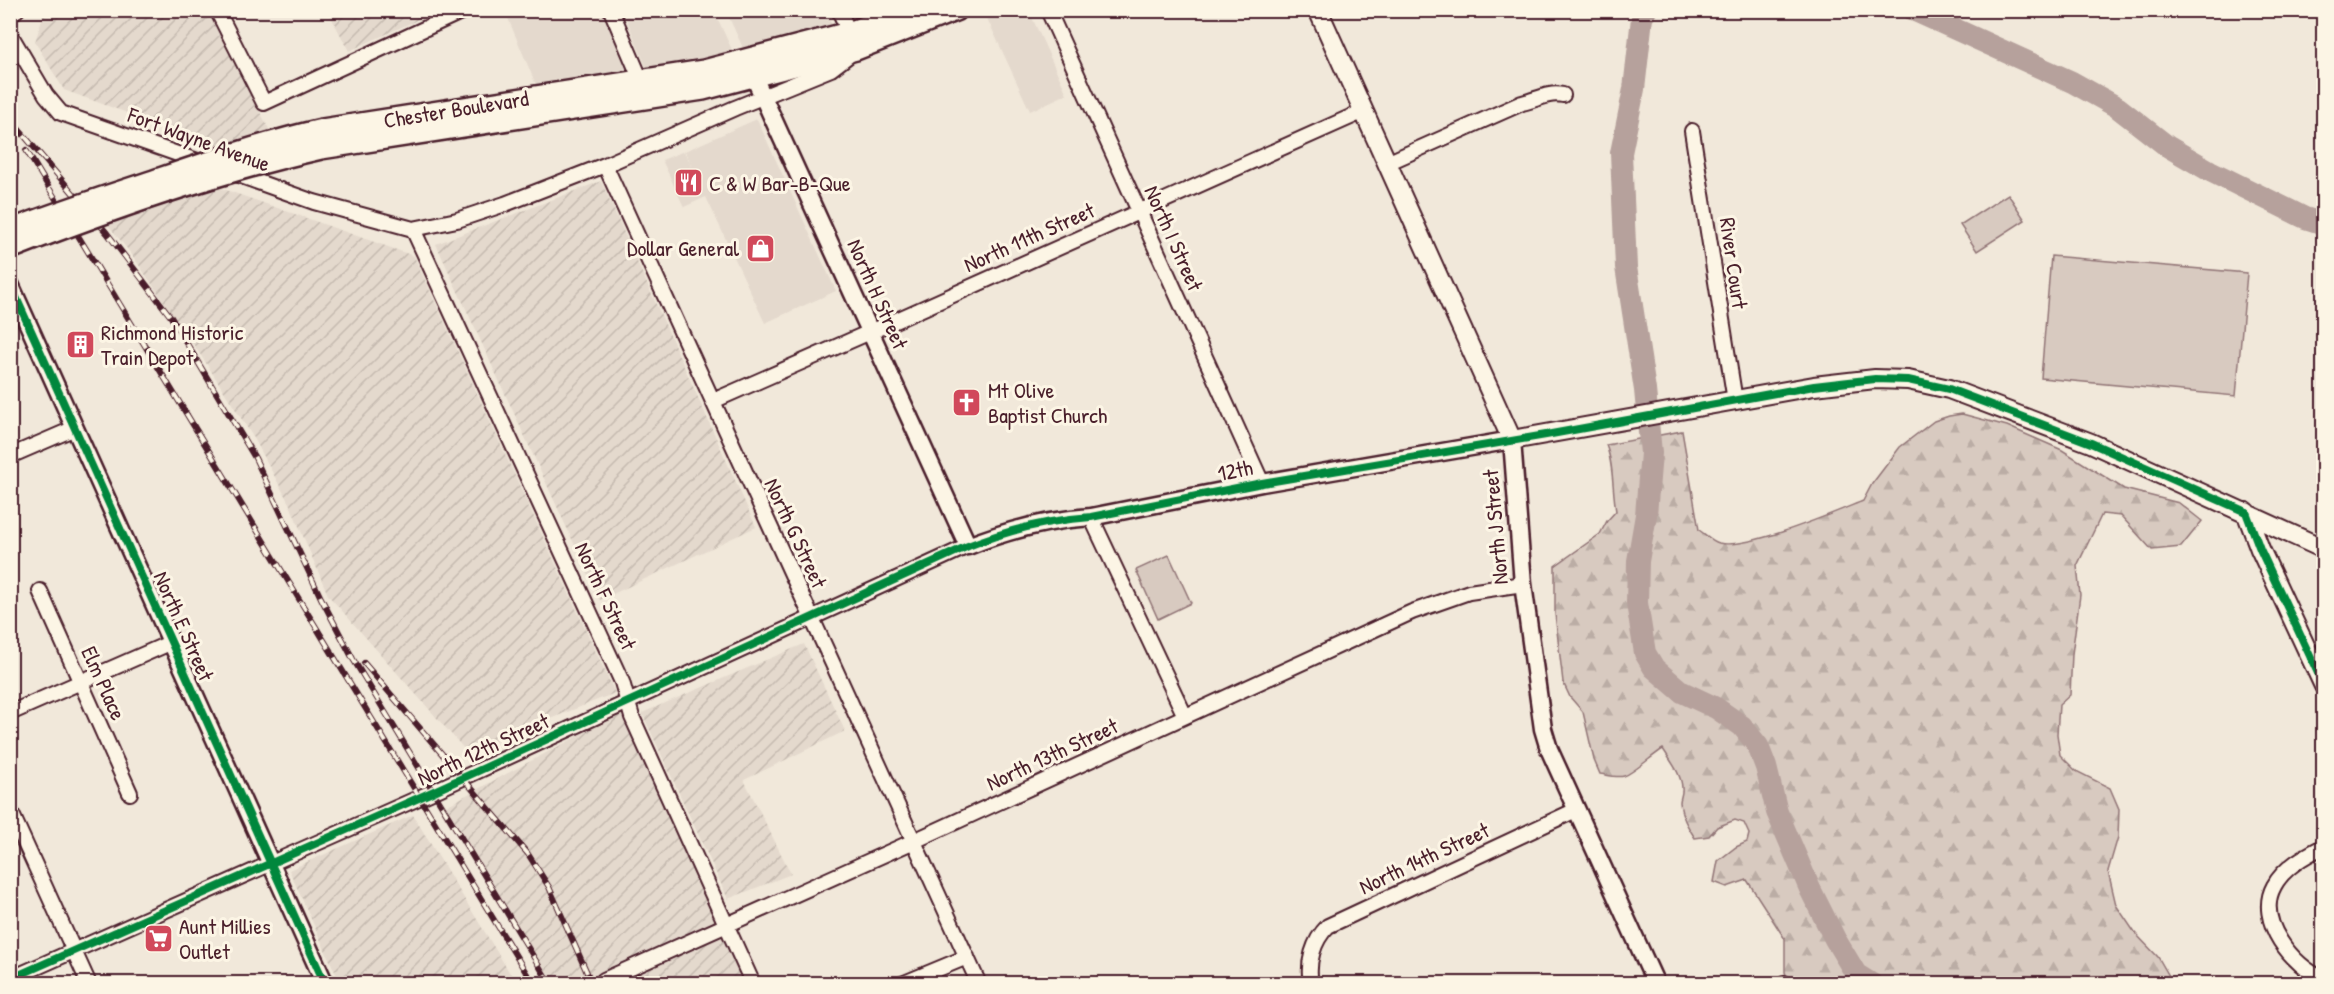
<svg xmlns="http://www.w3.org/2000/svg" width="2334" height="994" viewBox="0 0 2334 994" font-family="'Patrick Hand',sans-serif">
  <defs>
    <pattern id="industrial-furrows" width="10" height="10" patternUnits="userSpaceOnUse" patternTransform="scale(1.5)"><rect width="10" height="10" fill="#e4d9cd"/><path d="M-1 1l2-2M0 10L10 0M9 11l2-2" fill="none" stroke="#c5bab0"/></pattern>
    <pattern id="forest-firs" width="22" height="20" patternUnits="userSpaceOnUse" patternTransform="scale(1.5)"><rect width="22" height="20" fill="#d8cac0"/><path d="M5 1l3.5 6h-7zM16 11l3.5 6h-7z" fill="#bbada5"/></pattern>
  </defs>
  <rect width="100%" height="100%" fill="#f1e8da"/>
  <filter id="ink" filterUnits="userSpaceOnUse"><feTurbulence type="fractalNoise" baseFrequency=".0167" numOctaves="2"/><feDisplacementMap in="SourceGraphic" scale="12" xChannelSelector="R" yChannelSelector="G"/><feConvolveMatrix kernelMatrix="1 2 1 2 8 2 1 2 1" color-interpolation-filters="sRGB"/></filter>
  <g filter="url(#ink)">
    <path fill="#e4d9cd" d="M 505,11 L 601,11 L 627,68 L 625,76 L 539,92 Z
      M 623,11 L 714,11 L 733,52 L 655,73 L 648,71 Z
      M 726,11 L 826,11 L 832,26 L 824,30 L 744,50 Z
      M 998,11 L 1029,11 L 1067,94 L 1030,111 L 986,16 Z
      M 757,119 L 836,291 L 765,323 L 706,197 L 684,207 L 662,160 L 684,151 L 695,174 L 685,151 Z"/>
    <path fill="url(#industrial-furrows)" d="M 46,11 L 208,11 L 271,133 L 221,147 L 64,90 L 35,42 L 44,13 Z
      M 328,11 L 437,11 L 349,51 Z
      M 601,181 L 756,527 L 600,600 L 436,244 Z
      M 215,186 L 414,256 L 615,693 L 467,752 L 328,595 L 290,505 L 255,440 L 206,363 L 132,255 L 105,221 Z
      M 804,644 L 845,731 L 744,780 L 791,874 L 728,899 L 642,713 Z
      M 625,711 L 751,983 L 553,983 L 446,806 Z
      M 413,815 L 516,983 L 340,983 L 289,870 Z"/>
    <path fill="#d8cac0" stroke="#917476" stroke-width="1.5" d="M 2008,194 L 2025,220 L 1977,251 L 1960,225 Z
      M 2051,256 L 2247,273 L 2236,396 L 2041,378 Z
      M 1169,555 L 1191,603 L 1158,619 L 1136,570 Z"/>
    <path fill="url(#forest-firs)" stroke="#917476" stroke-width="1.5" d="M 1962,414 L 2007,426 L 2062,450 L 2124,489 L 2179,503 L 2202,521 L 2181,547 L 2152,550 L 2121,516 L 2102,514 L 2077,566 L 2080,595 L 2072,654 L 2070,695 L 2059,705 L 2057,734 L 2060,755 L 2076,771 L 2110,788 L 2119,809 L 2118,837 L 2108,871 L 2116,905 L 2135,933 L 2158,957 L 2173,983 L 1789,983 L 1785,972 L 1785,939 L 1747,880 L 1727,887 L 1714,882 L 1718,861 L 1736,847 L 1747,842 L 1749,834 L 1744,823 L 1735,820 L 1717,827 L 1709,836 L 1695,838 C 1688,827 1681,816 1680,802 C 1680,798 1683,793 1682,788 C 1682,775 1670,760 1663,749 C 1653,755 1632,774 1624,776 C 1617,778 1607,775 1600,774 L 1594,760 L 1583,712 L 1570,697 L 1563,682 L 1555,614 L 1555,566 L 1600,534 L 1607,521 L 1616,511 C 1612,489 1614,465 1606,445 L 1682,431 L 1699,530 C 1705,534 1712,541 1719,543 C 1747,550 1833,513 1863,501 L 1872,484 L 1900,447 L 1934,421 L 1949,416 Z"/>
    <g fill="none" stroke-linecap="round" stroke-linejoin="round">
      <path stroke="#b6a19c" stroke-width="22" d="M 1646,10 L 1642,18 L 1634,89 L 1621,153 L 1626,267 L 1645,390 L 1651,453 L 1646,515 L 1638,561 L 1637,603 L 1645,653 L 1654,668 L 1682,692 L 1716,708 L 1742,726 L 1758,746 L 1766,767 L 1777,812 L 1810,889 L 1835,939 L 1856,974 L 1872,984
        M 1913,10 L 2072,82 L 2117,107 L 2167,146 L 2210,171 L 2305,218 L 2324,224"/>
      <defs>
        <path id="minor" d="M 217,10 L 264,103 L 465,10
          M 611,10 L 643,85
          M 839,10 L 852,39
          M 1048,10 L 1262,483
          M 10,14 L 17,10
          M 10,34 L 46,95 L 61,113 L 206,164
          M 1692,131 L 1735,401
          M 1387,163 L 1522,103 C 1537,100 1547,92 1563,95
          M 605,165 L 979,984
          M 230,172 L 314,202 L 413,229 L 457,220 L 505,204 L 605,165 L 735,108 L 831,69 L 848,56
          M 413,229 L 622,682 L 632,717 L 753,984
          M 713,401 L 870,332 L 1364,111
          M 10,456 L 75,428
          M 1091,517 L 1185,716
          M 40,591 L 130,793
          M 10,713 L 172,642
          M 10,810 L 89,984
          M 2324,846 C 2305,856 2284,867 2274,886 C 2255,920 2293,967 2324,979
          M 10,979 L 432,792 L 968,546
          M 604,980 L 914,841 L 1412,612 L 1469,592 L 1523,584
          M 902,984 L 967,957
          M 1311,984 C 1307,963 1313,941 1328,926 L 1576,810
          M 1783,984 L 1784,983"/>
        <path id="tertiary" d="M 749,66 L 968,546 C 1008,530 1048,520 1091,517 L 1262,483 L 1512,440 L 1523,584 L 1543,729 L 1549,749 L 1656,984
          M 10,284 L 325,984"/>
        <path id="secondary" d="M 1318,10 L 1512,440 L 1814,386 L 1875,379 L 1908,380 L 1949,389 L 2091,443 L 2324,549
          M 2246,512 L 2260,549 L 2324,686"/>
        <path id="trunk" d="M 322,130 L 704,71 L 849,33 L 908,10
          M 321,148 L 703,89 L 856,49 L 955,10"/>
      </defs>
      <use href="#minor" stroke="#4a1f2b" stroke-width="18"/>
      <use href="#tertiary" stroke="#4a1f2b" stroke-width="21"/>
      <use href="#secondary" stroke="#4a1f2b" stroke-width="22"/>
      <use href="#trunk" stroke="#4a1f2b" stroke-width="26"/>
      <use href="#minor" stroke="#fcf5e5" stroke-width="14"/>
      <use href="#tertiary" stroke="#fcf5e5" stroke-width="16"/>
      <use href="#secondary" stroke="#fcf5e5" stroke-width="18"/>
      <use href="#trunk" stroke="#fcf5e5" stroke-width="21"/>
      <defs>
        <path id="rail" d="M 10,119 L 107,233 L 171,317 L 255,458 L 321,598 L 353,659 L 550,984
          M 26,150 L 533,984
          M 364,663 L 528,854 L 549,887 L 592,984"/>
      </defs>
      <use href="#rail" stroke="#4a1f2b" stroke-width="6"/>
      <use href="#rail" stroke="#fcf5e5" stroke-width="4" stroke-dasharray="11" stroke-linecap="butt"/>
      <defs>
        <path id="trunk-bridge" d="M 10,231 C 58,212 106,197 154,181 C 210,162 265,143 322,130
          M 10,248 C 111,209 215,172 321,148"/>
      </defs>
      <use href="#trunk-bridge" stroke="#4a1f2b" stroke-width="26" stroke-linecap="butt"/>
      <use href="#trunk-bridge" stroke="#fcf5e5" stroke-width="21"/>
      <defs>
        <path id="cycleway" d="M 10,284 L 325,984
          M 10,979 L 432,792 L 968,546 C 1008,530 1048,520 1091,517 L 1262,483 L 1546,435 L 1814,386 L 1875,379 L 1908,380 L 1949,389 L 2091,443 L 2246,512 L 2260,549 L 2324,686"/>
      </defs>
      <use href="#cycleway" stroke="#fcf5e5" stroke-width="11"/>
      <use href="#cycleway" stroke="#00873e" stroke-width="8"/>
    </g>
  </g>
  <defs>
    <symbol id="restaurant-square" viewBox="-11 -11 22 22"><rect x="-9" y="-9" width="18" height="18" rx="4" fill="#d1495b" stroke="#fcf5e5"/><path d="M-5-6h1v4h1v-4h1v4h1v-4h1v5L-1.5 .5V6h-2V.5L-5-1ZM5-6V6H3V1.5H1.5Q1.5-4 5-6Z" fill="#fff"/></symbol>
    <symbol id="shop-square" viewBox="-11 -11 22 22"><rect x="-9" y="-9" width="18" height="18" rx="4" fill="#d1495b" stroke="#fcf5e5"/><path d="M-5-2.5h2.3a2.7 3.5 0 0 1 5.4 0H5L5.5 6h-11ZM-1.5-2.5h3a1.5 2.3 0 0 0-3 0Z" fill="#fff"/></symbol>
    <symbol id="building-square" viewBox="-11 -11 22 22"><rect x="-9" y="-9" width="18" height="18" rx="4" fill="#d1495b" stroke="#fcf5e5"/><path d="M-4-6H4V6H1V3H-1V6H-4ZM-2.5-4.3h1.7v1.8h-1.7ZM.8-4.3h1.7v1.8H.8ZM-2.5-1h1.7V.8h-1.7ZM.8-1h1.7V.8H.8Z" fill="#fff"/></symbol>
    <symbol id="church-square" viewBox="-11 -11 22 22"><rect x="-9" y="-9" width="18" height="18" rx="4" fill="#d1495b" stroke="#fcf5e5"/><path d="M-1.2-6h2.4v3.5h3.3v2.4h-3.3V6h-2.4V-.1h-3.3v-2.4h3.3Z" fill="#fff"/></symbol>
    <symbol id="supermarket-square" viewBox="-11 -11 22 22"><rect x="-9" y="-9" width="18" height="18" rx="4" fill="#d1495b" stroke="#fcf5e5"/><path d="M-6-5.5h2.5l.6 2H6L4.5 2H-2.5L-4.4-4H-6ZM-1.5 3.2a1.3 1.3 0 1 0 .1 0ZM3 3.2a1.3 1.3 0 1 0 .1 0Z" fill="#fff"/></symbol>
  </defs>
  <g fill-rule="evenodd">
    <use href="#restaurant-square" x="672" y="166" width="33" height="33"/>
    <use href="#shop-square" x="744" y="232" width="33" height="33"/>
    <use href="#building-square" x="64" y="328" width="33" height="33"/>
    <use href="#church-square" x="950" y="386" width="33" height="33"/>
    <use href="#supermarket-square" x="142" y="922" width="33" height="33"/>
  </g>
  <g text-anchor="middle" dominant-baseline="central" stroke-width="6" stroke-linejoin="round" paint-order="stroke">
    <g font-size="22" fill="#4a1f2b" stroke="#fcf5e5">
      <text transform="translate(456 109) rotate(-9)">Chester Boulevard</text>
      <text transform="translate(199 139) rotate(20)">Fort Wayne Avenue</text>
      <text transform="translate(1029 237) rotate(-24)">North 11th Street</text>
      <text transform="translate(1174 238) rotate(66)">North I Street</text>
      <text transform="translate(1734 263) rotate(82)">River Court</text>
      <text transform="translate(878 294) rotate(66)">North H Street</text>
      <text transform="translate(1235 470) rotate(-11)">12th</text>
      <text transform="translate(1495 527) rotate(-95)">North J Street</text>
      <text transform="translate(796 533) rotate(65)">North G Street</text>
      <text transform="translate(606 596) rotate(65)">North F Street</text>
      <text transform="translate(184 626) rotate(66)">North E Street</text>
      <text transform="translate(104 683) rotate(66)">Elm Place</text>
      <text transform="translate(483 749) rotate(-25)">North 12th Street</text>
      <text transform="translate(1052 754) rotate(-25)">North 13th Street</text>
      <text transform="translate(1424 858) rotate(-25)">North 14th Street</text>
    </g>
    <g font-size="22" fill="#4a1f2b" stroke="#fcf5e5" text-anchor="start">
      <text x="709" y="183">C &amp; W Bar-B-Que</text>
      <text x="739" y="248" text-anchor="end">Dollar General</text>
      <text x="101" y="332">Richmond Historic<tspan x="101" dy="25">Train Depot</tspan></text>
      <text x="988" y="390">Mt Olive<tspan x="988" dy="25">Baptist Church</tspan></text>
      <text x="179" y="926">Aunt Millies<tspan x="179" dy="25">Outlet</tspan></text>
    </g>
  </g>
  <rect width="2334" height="994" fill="none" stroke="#fcf5e5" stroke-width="36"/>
  <rect x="18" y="18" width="2298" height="958" fill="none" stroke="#4a1f2b" stroke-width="2" filter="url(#ink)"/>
</svg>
